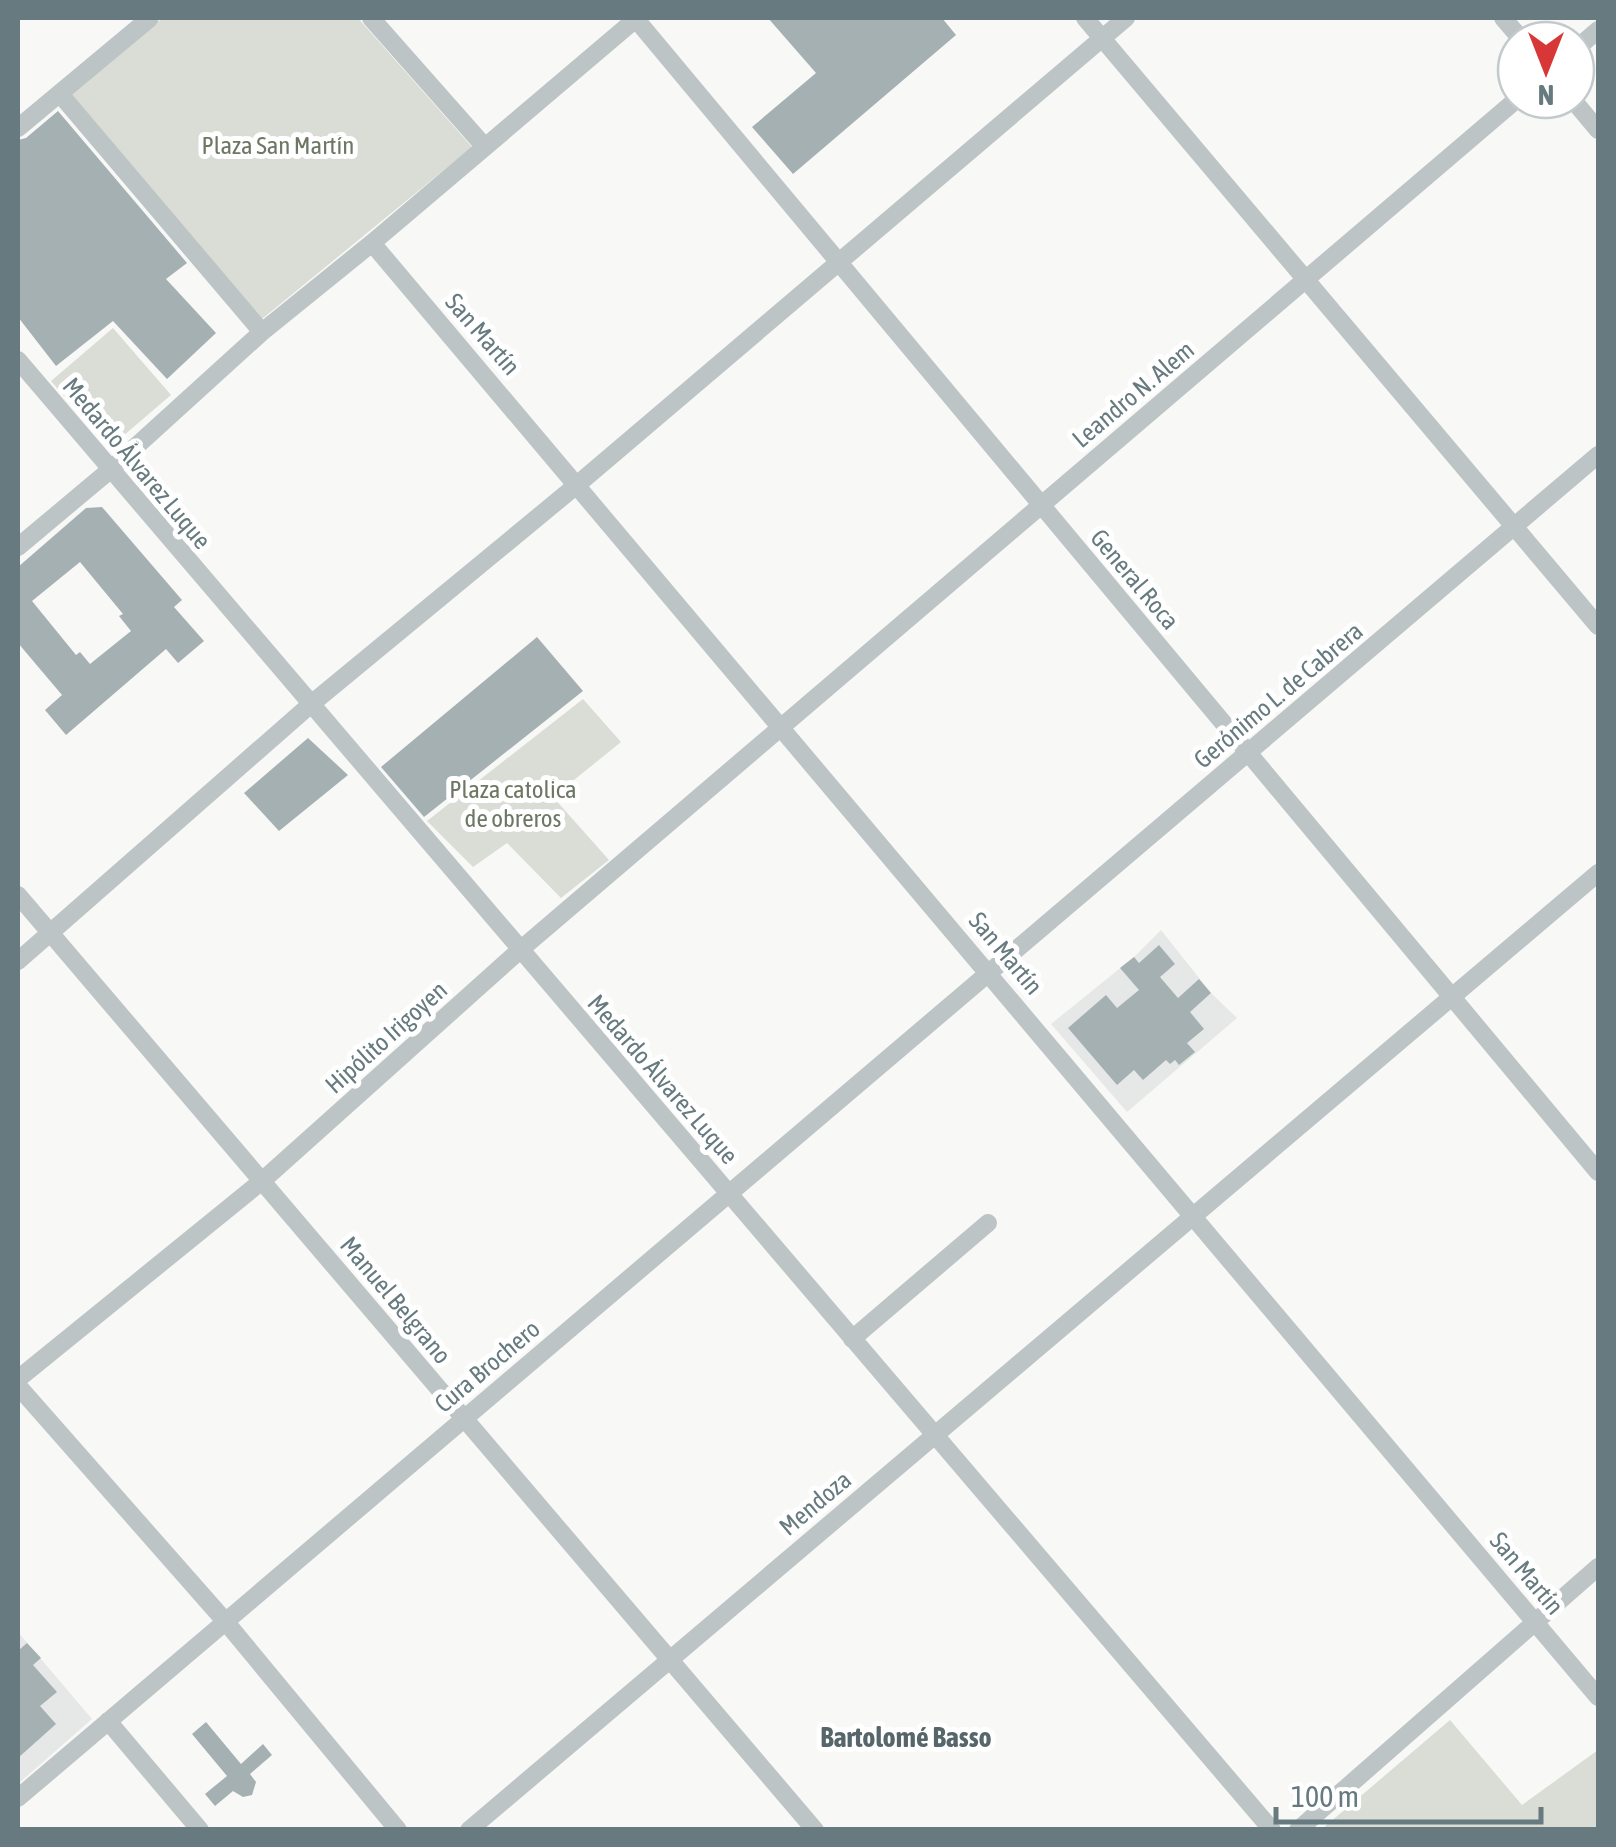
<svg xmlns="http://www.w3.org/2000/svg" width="1616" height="1847" viewBox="0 0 1616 1847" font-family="'Asap Condensed',sans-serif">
  <rect width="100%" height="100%" fill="#f8f8f6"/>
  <path fill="#e6e8e7" d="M 1161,930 L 1211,993 L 1237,1018 L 1127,1112 L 1051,1024 L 1134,957 Z
    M 18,1632 L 92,1719 L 18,1784 Z"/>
  <path fill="#daddd5" d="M 163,18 L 358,18 L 472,147 L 262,319 L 69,95 Z
    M 113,328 L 171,395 L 109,448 L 51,381 Z
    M 583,699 L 621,742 L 553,797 L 609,860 L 561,898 L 507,843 L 473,867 L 427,821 Z
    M 1450,1720 L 1522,1805 L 1598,1750 L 1598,1829 L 1322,1829 Z"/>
  <path fill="#a5b0b3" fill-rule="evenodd" d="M 768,18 L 942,18 L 956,35 L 793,174 L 752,127 L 816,73 Z
    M 58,111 L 187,263 L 166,279 L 216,333 L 167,379 L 113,321 L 56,366 L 18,317 L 18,140 L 26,138 Z
    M 102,507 L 182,600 L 174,607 L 204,641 L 178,663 L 166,649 L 66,735 L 45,710 L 62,695 L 18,643 L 18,567 L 86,508 ZM 80,562 L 123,614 L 119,616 L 131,631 L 90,664 L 80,652 L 76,655 L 32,601 Z
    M 537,637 L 583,691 L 424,817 L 381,767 Z
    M 308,738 L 348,775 L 279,831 L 244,793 Z
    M 1159,945 L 1175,964 L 1160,977 L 1178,998 L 1199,979 L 1211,993 L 1190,1012 L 1204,1029 L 1187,1043 L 1195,1052 L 1179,1065 L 1175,1060 L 1170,1064 L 1166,1060 L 1143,1080 L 1134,1070 L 1117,1085 L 1068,1028 L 1106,995 L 1117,1008 L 1139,990 L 1120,968 L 1134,957 L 1139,963 Z
    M 27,1643 L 41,1658 L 33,1665 L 57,1692 L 40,1706 L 56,1724 L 18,1758 L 18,1648 L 19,1650 Z
    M 206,1722 L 241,1764 L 263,1744 L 272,1755 L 250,1774 L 256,1782 L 252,1795 L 243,1797 L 233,1791 L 215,1806 L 205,1794 L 227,1776 L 192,1734 Z"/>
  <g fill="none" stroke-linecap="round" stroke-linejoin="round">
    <path stroke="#bdc4c5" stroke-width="18" d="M 371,18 L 485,147
      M 635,18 L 1598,1172
      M 1085,18 L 1598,626
      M 1503,18 L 1522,40
      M 1576,49 L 1598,30
      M 60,94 L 262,332
      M 1573,100 L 1598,130
      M 18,128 L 150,18
      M 372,243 L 1598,1697
      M 18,360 L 1272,1830
      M 18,547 L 110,470 L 262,332 L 372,243 L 637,18
      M 18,895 L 815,1830
      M 18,961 L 310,705 L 578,484 L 1126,18
      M 852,1339 L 988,1223
      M 18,1379 L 262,1181 L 520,950 L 1516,100
      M 18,1386 L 225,1621 L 398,1830
      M 108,1721 L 200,1830
      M 18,1798 L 1598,455
      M 469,1830 L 1598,873
      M 1298,1830 L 1598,1567"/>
  </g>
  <g text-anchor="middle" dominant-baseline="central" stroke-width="10" stroke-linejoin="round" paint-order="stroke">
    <g font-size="25" fill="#6c7764" stroke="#fff">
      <text x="278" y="145">Plaza San Martín</text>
      <text x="513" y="789">Plaza catolica<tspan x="513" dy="29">de obreros</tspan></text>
    </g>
    <g font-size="25" fill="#667a7f" stroke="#fff">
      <text transform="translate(483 334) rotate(49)">San Martín</text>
      <text transform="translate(1133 394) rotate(-40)">Leandro N. Alem</text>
      <text transform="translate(137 463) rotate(50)">Medardo Álvarez Luque</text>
      <text transform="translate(1135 579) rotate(50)">General Roca</text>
      <text transform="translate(1278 695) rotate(-40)">Gerónimo L. de Cabrera</text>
      <text transform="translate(1006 953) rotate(50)">San Martín</text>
      <text transform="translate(386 1037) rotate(-42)">Hipólito Irigoyen</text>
      <text transform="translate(663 1079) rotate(49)">Medardo Álvarez Luque</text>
      <text transform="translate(396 1300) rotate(50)">Manuel Belgrano</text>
      <text transform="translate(487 1366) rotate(-40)">Cura Brochero</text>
      <text transform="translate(815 1503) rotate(-40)">Mendoza</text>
      <text transform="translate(1527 1573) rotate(50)">San Martín</text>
    </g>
    <g font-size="28" font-weight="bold" fill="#57666b" stroke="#fff">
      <text x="906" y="1737">Bartolomé Basso</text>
    </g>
  </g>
  <rect width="1616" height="1847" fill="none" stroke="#667a7f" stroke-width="40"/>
  <g transform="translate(1546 70) rotate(180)"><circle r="48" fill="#ffffff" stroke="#c2cacc" stroke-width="2.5"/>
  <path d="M0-8L18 38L0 25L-18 38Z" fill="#d73837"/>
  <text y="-15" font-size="28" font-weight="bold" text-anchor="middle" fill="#667a7f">N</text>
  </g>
  <path d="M1276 1807v15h265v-15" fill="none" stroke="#667a7f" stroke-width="5"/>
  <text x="1291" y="1807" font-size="30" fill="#667a7f" stroke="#ffffff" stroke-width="8" paint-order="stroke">100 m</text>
</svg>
